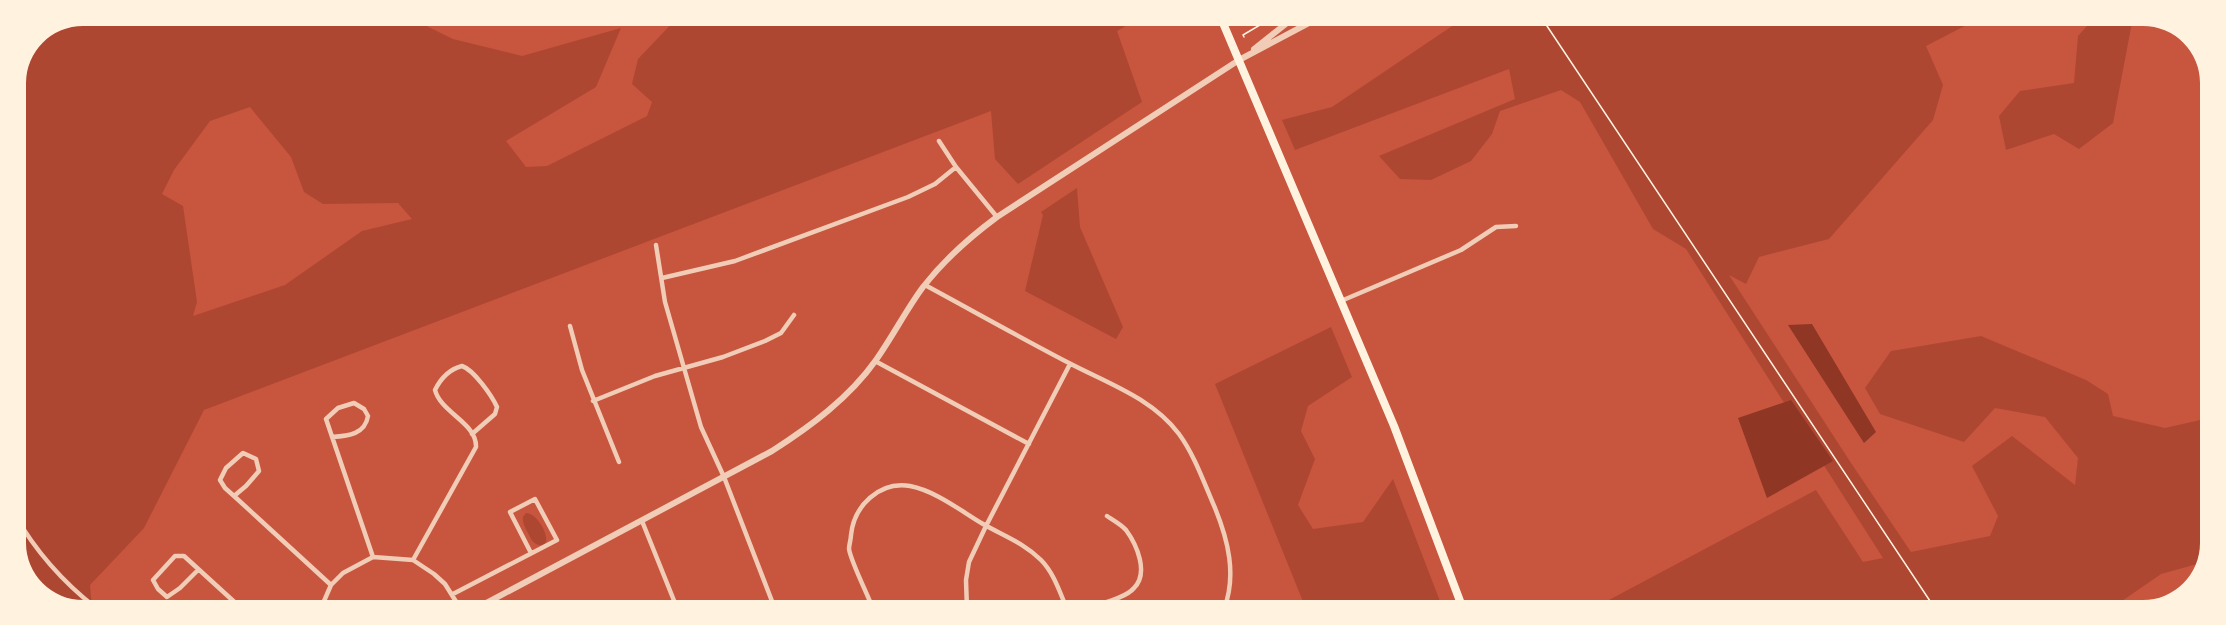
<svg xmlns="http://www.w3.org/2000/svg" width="2226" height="625" viewBox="0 0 2226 625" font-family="'IBM Plex Serif',serif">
  <rect width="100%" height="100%" fill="#c8553d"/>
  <path fill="#ae4732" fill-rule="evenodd" d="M 83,15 L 404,15 L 453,39 L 522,56 L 621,28 L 596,87 L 506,141 L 526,167 L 547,166 L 647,116 L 652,102 L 632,84 L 638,59 L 679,16 L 868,16 L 870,22 L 894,16 L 1143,16 L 1117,31 L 1142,102 L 1018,184 L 995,159 L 991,111 L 204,410 L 144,528 L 90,585 L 92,608 L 66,608 L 32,587 L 15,547 L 15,83 L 35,35 ZM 250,107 L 291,157 L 304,192 L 323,204 L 398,203 L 412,219 L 362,231 L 285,285 L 193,316 L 197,302 L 183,206 L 162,194 L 174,170 L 210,121 Z
    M 1467,16 L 1982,17 L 1926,46 L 1943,85 L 1933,120 L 1829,239 L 1759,257 L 1746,284 L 1729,275 L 1851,463 L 1911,552 L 1990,536 L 1998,516 L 1972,466 L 2012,436 L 2075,485 L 2078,458 L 2045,417 L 1995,408 L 1964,442 L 1880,414 L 1865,388 L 1891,351 L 1981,336 L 2086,380 L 2108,394 L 2113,416 L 2165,428 L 2209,418 L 2208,561 L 2161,574 L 2109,610 L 1592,609 L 1816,490 L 1863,562 L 1883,558 L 1686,249 L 1653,229 L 1580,102 L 1561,90 L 1500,111 L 1492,134 L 1471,161 L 1431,180 L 1400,179 L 1379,156 L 1515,99 L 1509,69 L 1295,150 L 1282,120 L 1332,107 Z
    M 2095,17 L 2133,17 L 2113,123 L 2079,149 L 2054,134 L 2006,150 L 1999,116 L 2020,91 L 2074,83 L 2078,36 Z
    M 1077,188 L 1080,227 L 1123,327 L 1116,339 L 1025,291 L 1043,215 L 1041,212 Z
    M 1331,327 L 1352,377 L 1308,406 L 1301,431 L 1315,459 L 1298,505 L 1313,529 L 1363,522 L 1393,479 L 1443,609 L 1306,609 L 1215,384 Z
    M 526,513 C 535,513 545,528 546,537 C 548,549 535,546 531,539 C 528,532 522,525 523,517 Z"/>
  <path fill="#8f3625" d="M 1812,324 L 1876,432 L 1864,443 L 1788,325 Z
    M 1791,400 L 1833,461 L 1767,498 L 1738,418 Z"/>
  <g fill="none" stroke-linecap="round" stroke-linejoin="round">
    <path stroke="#fff3e0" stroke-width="1.5" d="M 1541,17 L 1936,610
      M 1244,37 L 1243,35 L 1275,16"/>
    <path stroke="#f1ccb7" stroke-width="4.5" d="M 939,141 L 956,167 L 997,217
      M 656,245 L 665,302 L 701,427 L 724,477 L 775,609
      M 662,278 L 735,261 L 908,197 L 935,184 L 956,167
      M 925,285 C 973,311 1021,338 1069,363 C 1107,383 1152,398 1179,434 C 1195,456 1204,483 1215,508 C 1228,540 1237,575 1224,609
      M 1341,301 L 1461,250 L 1496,227 L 1516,226
      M 570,326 L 582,370 L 619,462
      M 875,361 L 1029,444
      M 593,401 L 655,376 L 723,357 L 765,341 L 781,333 L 794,315
      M 332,437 C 349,436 365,434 368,416 L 364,409 L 354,403 L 338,408 L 326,419 L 373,557
      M 243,453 L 256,459 L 259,471 L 246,486 L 234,496 L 225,488 L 220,480 L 226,468 Z
      M 234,496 L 331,585
      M 15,515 C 36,552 63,582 96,608
      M 642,521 L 677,608
      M 413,560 L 476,447 C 477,423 441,413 435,390 C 441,378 450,369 462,366 C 474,370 492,396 497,407 L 495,414 L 472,434
      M 198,570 L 180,588 L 167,597 L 158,589 L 153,580 L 175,556 L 184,556 L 241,608
      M 453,594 L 557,540 L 535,499 L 510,512 L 531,553
      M 321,608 L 331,585 L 343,573 L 373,557 L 413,560 L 434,574 L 445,584 L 460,608
      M 873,609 C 868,595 851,562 849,549 C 849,545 851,539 851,535 C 854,506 879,481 910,486 C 936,491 961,511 983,524 C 1004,536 1024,543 1041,560 C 1054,573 1060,593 1067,609
      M 967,609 L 966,580 L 969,562 L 986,526 L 1070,364
      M 1086,609 C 1099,604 1126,598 1134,588 C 1149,573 1137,545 1126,530 C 1122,525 1113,520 1107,516"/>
    <path stroke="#f1ccb7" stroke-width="6" d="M 1254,49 L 1296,16
      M 477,608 L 772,451 C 811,426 849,398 876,360 C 893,336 906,310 923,287 C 944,260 970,237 997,217 L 1239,60 L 1322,16"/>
    <path stroke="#fff3e0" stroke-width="8" d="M 1220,16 L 1394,426 L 1463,609"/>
  </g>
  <path d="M0 0H2226V625H0ZM83 26H2143A57 57 0 0 1 2200 83V543A57 57 0 0 1 2143 600H83A57 57 0 0 1 26 543V83A57 57 0 0 1 83 26Z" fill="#fff3e0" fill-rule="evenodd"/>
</svg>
